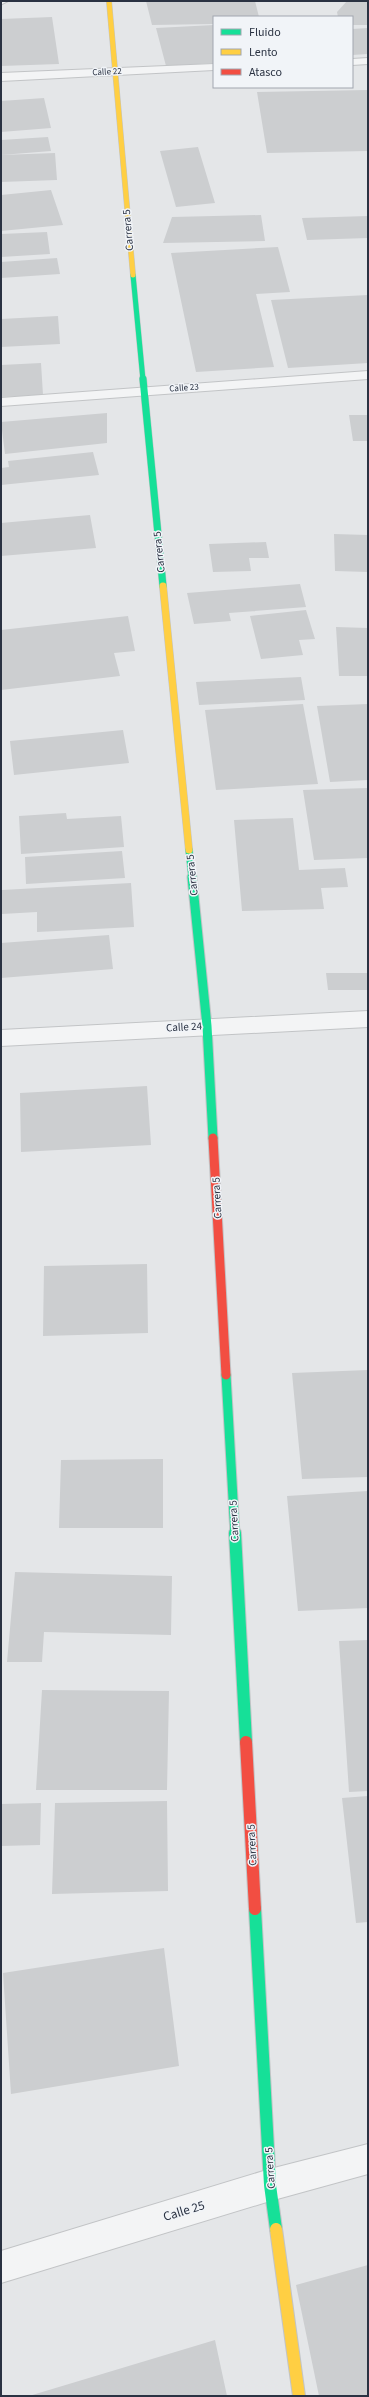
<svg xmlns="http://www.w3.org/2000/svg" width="369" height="2397" viewBox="0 0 369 2397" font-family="'Source Sans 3',sans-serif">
  <rect width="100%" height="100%" fill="#e4e6e8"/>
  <path fill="#ccced0" d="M 146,1 L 255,1 L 259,17 L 214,17 L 214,24 L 152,25 Z
    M 347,1 L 368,1 L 368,11 L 355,11 L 368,11 L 368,25 L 352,25 L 352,17 L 338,17 L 337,12 Z
    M 52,17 L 59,64 L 1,66 L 1,19 Z
    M 214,25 L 214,63 L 166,66 L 156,28 Z
    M 368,28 L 368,54 L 352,55 L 352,29 Z
    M 368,90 L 368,151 L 267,153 L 257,92 Z
    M 44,98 L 51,128 L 1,132 L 1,101 Z
    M 48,137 L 51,151 L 1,155 L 1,140 Z
    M 198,147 L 215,203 L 176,207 L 160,151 Z
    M 55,153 L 57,180 L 1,182 L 1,155 Z
    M 51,190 L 63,225 L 1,231 L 1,195 Z
    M 261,215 L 265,241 L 163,243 L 172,217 Z
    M 368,216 L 368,238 L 307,240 L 302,218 Z
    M 47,232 L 50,254 L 1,257 L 1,234 Z
    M 278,247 L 290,292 L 256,294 L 274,367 L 196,372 L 171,253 Z
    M 57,258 L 60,274 L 1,278 L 1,262 Z
    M 368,295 L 368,363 L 288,368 L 271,300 Z
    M 58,316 L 60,344 L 1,347 L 1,319 Z
    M 41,363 L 43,395 L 1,397 L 1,365 Z
    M 107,413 L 107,443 L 5,454 L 1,422 Z
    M 349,415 L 368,415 L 368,441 L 353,441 Z
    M 93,452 L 99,475 L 1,485 L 1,468 L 9,467 L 8,461 Z
    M 90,515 L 96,548 L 1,556 L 1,523 Z
    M 334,534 L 368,535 L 368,572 L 335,571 Z
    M 266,542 L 269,558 L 249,558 L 251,571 L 213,572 L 209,544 Z
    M 300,584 L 306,607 L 229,613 L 231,621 L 194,624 L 187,593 Z
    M 306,610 L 315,639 L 299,640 L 303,655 L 261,659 L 250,616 Z
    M 128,616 L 135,651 L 114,653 L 120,676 L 1,690 L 1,630 Z
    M 336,627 L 368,628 L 368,676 L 339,676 Z
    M 301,677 L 305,700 L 199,705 L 196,682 Z
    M 303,704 L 318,784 L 216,790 L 205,710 Z
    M 368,704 L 368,780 L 330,782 L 317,706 Z
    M 123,730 L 129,763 L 14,775 L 10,741 Z
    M 368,788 L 368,858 L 314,860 L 303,790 Z
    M 66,813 L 67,819 L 121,816 L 124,847 L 21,854 L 19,816 Z
    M 293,818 L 299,870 L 345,868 L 348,887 L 321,888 L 324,909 L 242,911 L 234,820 Z
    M 122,851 L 125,878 L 26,884 L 25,857 Z
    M 131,883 L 134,927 L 37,932 L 37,912 L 2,914 L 2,890 Z
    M 109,935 L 113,969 L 1,978 L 1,943 Z
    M 326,973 L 368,973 L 368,990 L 328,990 Z
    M 147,1086 L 151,1145 L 21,1152 L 20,1093 Z
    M 147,1264 L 148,1333 L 43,1336 L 44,1266 Z
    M 368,1370 L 368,1477 L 302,1479 L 292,1373 Z
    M 163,1459 L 163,1528 L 59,1528 L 61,1460 Z
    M 368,1491 L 368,1608 L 298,1611 L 287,1496 Z
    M 15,1572 L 172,1576 L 171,1635 L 44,1632 L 42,1662 L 7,1662 Z
    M 368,1640 L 368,1791 L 349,1792 L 339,1641 Z
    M 42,1690 L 169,1691 L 167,1790 L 36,1790 Z
    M 368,1796 L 368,1922 L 356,1923 L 342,1798 Z
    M 167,1801 L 168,1891 L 52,1894 L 55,1803 Z
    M 41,1803 L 40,1845 L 1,1846 L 1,1804 Z
    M 164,1948 L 179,2066 L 11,2094 L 3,1973 Z
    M 368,2265 L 368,2396 L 319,2396 L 296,2285 Z
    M 215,2340 L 227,2396 L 29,2396 Z"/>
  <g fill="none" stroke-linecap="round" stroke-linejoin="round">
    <defs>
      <path id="street" d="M 1,1 L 8,1 L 2,4 Z
        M 368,58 L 368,64 L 352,65 L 352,59 Z
        M 214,64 L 214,70 L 1,81 L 1,73 Z
        M 368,371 L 368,379 L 1,406 L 1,398 Z
        M 368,1011 L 368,1027 L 1,1046 L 1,1030 Z
        M 368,2144 L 368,2174 L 270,2201 L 1,2283 L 1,2251 L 270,2169 Z"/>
      <path id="fast-far3" d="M 133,275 L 143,380"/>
      <path id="fast-far2" d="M 143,379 L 163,586
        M 189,850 L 192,878"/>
      <path id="fast-far1" d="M 192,877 L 207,1026 L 213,1138
        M 226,1375 L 235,1534"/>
      <path id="fast" d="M 235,1533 L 246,1742
        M 255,1909 L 270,2185 L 276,2229"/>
      <path id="slow-far2" d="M 109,1 L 133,275"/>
      <path id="slow-far1" d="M 163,586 L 189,850"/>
      <path id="slow" d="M 276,2229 L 299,2396"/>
      <path id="jam-far1" d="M 213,1138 L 226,1375"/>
      <path id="jam" d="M 246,1742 L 255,1909"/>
    </defs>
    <use href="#street" stroke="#c2c4c6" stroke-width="2"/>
    <use href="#fast-far3" stroke="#c2c4c6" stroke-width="6"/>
    <use href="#fast-far2" stroke="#c2c4c6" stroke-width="8"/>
    <use href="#fast-far1" stroke="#c2c4c6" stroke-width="11"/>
    <use href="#fast" stroke="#c2c4c6" stroke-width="14"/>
    <use href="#slow-far2" stroke="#c2c4c6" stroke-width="6"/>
    <use href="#slow-far1" stroke="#c2c4c6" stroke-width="8"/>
    <use href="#slow" stroke="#c2c4c6" stroke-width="14"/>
    <use href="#jam-far1" stroke="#c2c4c6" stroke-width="11"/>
    <use href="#jam" stroke="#c2c4c6" stroke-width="14"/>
    <use href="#street" fill="#f3f4f5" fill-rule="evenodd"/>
    <use href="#fast-far3" stroke="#16e098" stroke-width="5"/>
    <use href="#fast-far2" stroke="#16e098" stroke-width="7"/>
    <use href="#fast-far1" stroke="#16e098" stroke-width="9"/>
    <use href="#fast" stroke="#16e098" stroke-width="12"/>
    <use href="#slow-far2" stroke="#ffcf43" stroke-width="5"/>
    <use href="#slow-far1" stroke="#ffcf43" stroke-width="7"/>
    <use href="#slow" stroke="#ffcf43" stroke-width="12"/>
    <use href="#jam-far1" stroke="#f24e42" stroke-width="9"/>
    <use href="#jam" stroke="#f24e42" stroke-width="12"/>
  </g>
  <g text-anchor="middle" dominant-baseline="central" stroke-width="3" stroke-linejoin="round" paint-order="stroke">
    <g font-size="9" fill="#2a3242" stroke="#f1f4f8">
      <text transform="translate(107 72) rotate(-3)">Calle 22</text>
      <text transform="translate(184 388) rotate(-4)">Calle 23</text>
    </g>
    <g font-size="11" fill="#2a3242" stroke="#f1f4f8">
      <text transform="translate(128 230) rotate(-95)">Carrera 5</text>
      <text transform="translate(159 552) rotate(-96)">Carrera 5</text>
      <text transform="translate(192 875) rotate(-96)">Carrera 5</text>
      <text transform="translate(184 1027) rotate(-3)">Calle 24</text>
      <text transform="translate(217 1198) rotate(-93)">Carrera 5</text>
      <text transform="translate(234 1521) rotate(-93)">Carrera 5</text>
      <text transform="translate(252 1845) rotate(-93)">Carrera 5</text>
      <text transform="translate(270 2168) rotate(-94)">Carrera 5</text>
    </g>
    <g font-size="13" fill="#2a3242" stroke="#f1f4f8">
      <text transform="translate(184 2211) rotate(-17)">Calle 25</text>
    </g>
  </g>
  <rect width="369" height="2397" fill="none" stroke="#2a3242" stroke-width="4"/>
  <rect x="213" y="16" width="140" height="72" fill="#f1f4f8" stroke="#a1a6af"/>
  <rect x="221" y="29" width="20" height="6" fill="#16e098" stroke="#a1a6af"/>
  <text x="249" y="36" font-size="12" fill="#2a3242">Fluido</text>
  <rect x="221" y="49" width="20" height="6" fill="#ffcf43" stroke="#a1a6af"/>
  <text x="249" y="56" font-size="12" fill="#2a3242">Lento</text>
  <rect x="221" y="69" width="20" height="6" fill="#f24e42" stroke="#a1a6af"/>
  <text x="249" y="76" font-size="12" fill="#2a3242">Atasco</text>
</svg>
